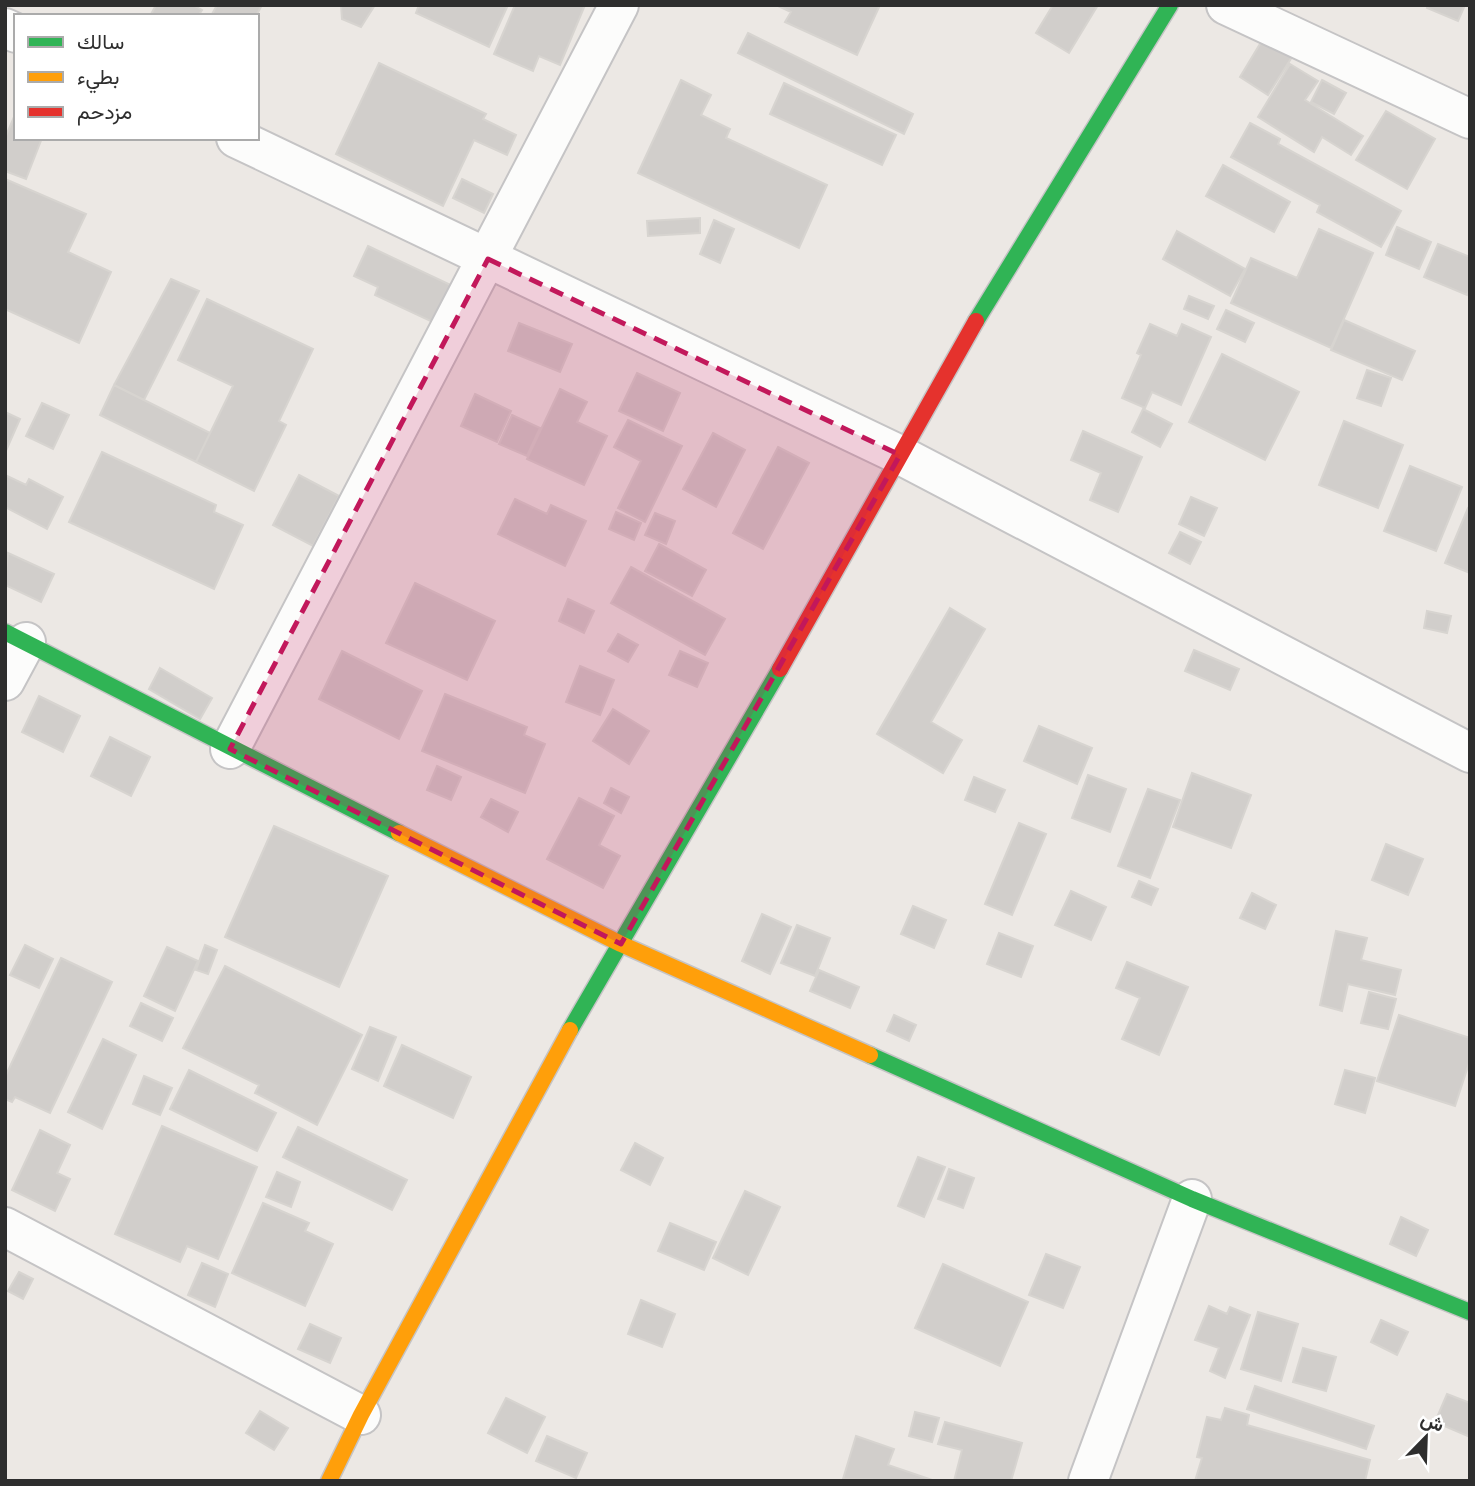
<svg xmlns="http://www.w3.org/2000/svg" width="1475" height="1486" viewBox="0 0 1475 1486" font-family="Roboto,Vazirmatn,sans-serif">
  <rect width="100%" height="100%" fill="#ece8e4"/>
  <path fill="#d1cecb" stroke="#d7d4d0" stroke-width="2" d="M 156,5 L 193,5 L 202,10 L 198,16 L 150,16 Z
    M 217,5 L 262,5 L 256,16 L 211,16 Z
    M 341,5 L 375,5 L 361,27 L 342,19 Z
    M 419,5 L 508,5 L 489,47 L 416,13 Z
    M 515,5 L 585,5 L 560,65 L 539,56 L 533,71 L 494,54 Z
    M 776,5 L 880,5 L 857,55 L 785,22 L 791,12 Z
    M 1053,5 L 1098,5 L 1069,53 L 1036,33 Z
    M 1428,5 L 1465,5 L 1458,21 L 1427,8 Z
    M 748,33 L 913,114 L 904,134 L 738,53 Z
    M 1263,39 L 1292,57 L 1268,95 L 1240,77 Z
    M 379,63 L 486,114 L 483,119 L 516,135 L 507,155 L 474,140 L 443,206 L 336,154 Z
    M 1290,64 L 1318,81 L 1305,100 L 1363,136 L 1351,155 L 1322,137 L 1314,152 L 1258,117 Z
    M 681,80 L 711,95 L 701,115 L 730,129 L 726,138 L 827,185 L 799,248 L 638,173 Z
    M 1322,80 L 1346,93 L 1334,114 L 1311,102 Z
    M 784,83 L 896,135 L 882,165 L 770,114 Z
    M 1386,111 L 1435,139 L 1407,189 L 1356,160 Z
    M 14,117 L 16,138 L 42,138 L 26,179 L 5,171 L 5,138 Z
    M 1250,123 L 1280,139 L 1278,144 L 1401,211 L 1381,247 L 1317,212 L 1320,205 L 1231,157 Z
    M 1223,165 L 1290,202 L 1274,232 L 1206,196 Z
    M 5,179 L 86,214 L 68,252 L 111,272 L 79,343 L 5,309 Z
    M 462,179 L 493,194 L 484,213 L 453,198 Z
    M 700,218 L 700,233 L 648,236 L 647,221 Z
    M 714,220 L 734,229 L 720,263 L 700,254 Z
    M 1397,227 L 1431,242 L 1419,269 L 1386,255 Z
    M 1319,229 L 1373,253 L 1331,348 L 1231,303 L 1251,258 L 1297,278 Z
    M 1177,231 L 1245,269 L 1230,296 L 1163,259 Z
    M 1438,244 L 1470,257 L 1470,288 L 1467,295 L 1424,277 Z
    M 368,246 L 457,288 L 439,325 L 375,295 L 378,287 L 354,276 Z
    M 171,279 L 199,291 L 144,400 L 114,385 Z
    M 1189,296 L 1214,306 L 1208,319 L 1184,309 Z
    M 207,299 L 313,349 L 279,421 L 286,425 L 254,491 L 196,462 L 233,386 L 178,360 Z
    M 1226,310 L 1254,323 L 1245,342 L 1217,329 Z
    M 1344,320 L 1415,351 L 1402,380 L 1331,350 Z
    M 519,323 L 572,344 L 560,372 L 508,351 Z
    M 1150,324 L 1177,336 L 1182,324 L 1211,337 L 1181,405 L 1152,392 L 1145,408 L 1122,398 L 1141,355 L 1137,353 Z
    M 1222,354 L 1299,392 L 1265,460 L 1189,422 Z
    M 1367,370 L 1391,378 L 1381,406 L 1357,398 Z
    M 637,373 L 680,393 L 663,431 L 619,411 Z
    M 114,385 L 210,433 L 196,462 L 100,415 Z
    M 560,389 L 587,402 L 577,422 L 607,436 L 584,485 L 527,459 Z
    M 475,394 L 511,411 L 497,442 L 461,426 Z
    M 42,403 L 69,415 L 53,449 L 26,436 Z
    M 1143,409 L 1172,424 L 1160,447 L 1132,432 Z
    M 5,412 L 20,419 L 5,453 Z
    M 512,415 L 540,428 L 527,456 L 499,444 Z
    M 628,420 L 682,446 L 645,522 L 618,508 L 641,461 L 614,447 Z
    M 1344,421 L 1403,445 L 1378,508 L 1319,485 Z
    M 1083,431 L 1142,457 L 1118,512 L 1090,500 L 1101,473 L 1071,460 Z
    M 713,433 L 745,450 L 716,507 L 683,489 Z
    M 778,447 L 809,463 L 763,549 L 733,533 Z
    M 102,452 L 216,505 L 214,512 L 243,525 L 214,589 L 69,522 Z
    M 1410,466 L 1462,487 L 1436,551 L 1384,531 Z
    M 5,475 L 26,485 L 29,479 L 63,497 L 47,529 L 5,507 Z
    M 299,475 L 339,496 L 313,546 L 273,525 Z
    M 1191,497 L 1217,508 L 1204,536 L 1179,524 Z
    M 515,499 L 547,514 L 551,505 L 586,521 L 565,566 L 498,534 Z
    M 1468,508 L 1470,509 L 1470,573 L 1445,563 Z
    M 616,512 L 641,523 L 634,540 L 609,529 Z
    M 655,513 L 675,521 L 666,544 L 645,535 Z
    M 1180,532 L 1201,542 L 1190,564 L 1169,553 Z
    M 659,544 L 706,570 L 692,596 L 645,571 Z
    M 8,553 L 54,574 L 41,602 L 5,585 Z
    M 631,567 L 725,619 L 705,655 L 611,603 Z
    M 415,583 L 495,621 L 467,680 L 386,643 Z
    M 568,599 L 594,611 L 584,633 L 559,621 Z
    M 950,608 L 985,629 L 931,722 L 962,740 L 943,773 L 877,734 Z
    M 1427,611 L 1451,616 L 1447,633 L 1424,628 Z
    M 618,634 L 638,645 L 628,662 L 608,651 Z
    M 1194,650 L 1239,669 L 1230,690 L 1185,671 Z
    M 342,651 L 422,691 L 399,739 L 319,699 Z
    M 680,651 L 708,663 L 697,687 L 669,675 Z
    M 580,666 L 614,680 L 600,715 L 566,702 Z
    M 160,668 L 212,698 L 200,719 L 149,689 Z
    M 445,694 L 527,727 L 524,735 L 545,744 L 525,793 L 422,751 Z
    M 39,696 L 80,716 L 63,752 L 22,732 Z
    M 613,709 L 649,731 L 629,764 L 593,741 Z
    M 1039,726 L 1092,748 L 1077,784 L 1024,761 Z
    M 110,737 L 150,757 L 131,796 L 91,776 Z
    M 437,766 L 461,777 L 451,800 L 427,790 Z
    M 1192,773 L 1251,795 L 1231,848 L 1173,827 Z
    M 1088,775 L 1126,789 L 1110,832 L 1072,818 Z
    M 974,777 L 1005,790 L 995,812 L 965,800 Z
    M 611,788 L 629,797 L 621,813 L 604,803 Z
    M 1148,789 L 1180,800 L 1150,878 L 1118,866 Z
    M 579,798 L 614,816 L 599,845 L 620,856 L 603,888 L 547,859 Z
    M 491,799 L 518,812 L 508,832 L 481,817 Z
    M 1019,823 L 1046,834 L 1012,915 L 985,904 Z
    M 274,826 L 388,876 L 339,987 L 225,937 Z
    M 1386,844 L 1423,859 L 1408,895 L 1372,880 Z
    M 1139,881 L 1158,889 L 1151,905 L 1132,897 Z
    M 1071,891 L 1106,907 L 1091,940 L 1055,925 Z
    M 1252,893 L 1276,905 L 1265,929 L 1240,918 Z
    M 913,906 L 946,920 L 934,948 L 901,934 Z
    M 762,914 L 791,927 L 770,974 L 742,961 Z
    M 797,925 L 830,938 L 815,976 L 781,963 Z
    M 1336,931 L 1367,938 L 1361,960 L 1401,970 L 1395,995 L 1348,984 L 1342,1011 L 1320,1005 Z
    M 999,933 L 1033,946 L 1021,977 L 987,964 Z
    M 25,945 L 53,959 L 39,988 L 10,975 Z
    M 205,945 L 217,950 L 208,974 L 196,970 Z
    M 167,947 L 198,961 L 175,1011 L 144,996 Z
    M 61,958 L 112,982 L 50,1113 L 15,1097 L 12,1102 L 5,1099 L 5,1077 Z
    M 1127,962 L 1188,987 L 1159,1055 L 1122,1039 L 1140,998 L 1116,988 Z
    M 225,966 L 362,1035 L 317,1125 L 255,1093 L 259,1085 L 183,1048 Z
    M 819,970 L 859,987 L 850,1008 L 810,991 Z
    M 1369,992 L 1396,999 L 1388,1029 L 1361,1023 Z
    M 141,1003 L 173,1018 L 162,1041 L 130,1026 Z
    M 894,1015 L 916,1025 L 909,1041 L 887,1031 Z
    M 1399,1015 L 1470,1038 L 1470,1060 L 1455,1106 L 1377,1081 Z
    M 370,1027 L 396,1037 L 378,1081 L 352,1069 Z
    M 103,1039 L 136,1055 L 102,1129 L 68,1112 Z
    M 402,1045 L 471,1077 L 453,1118 L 384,1086 Z
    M 189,1070 L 276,1113 L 257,1151 L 170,1109 Z
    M 1345,1070 L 1375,1078 L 1365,1113 L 1335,1104 Z
    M 144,1076 L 172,1088 L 160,1115 L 133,1104 Z
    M 162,1126 L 257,1167 L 218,1259 L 187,1246 L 180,1262 L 115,1234 Z
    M 298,1127 L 407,1180 L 392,1210 L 283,1157 Z
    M 40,1130 L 70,1145 L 57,1173 L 70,1179 L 55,1211 L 12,1190 Z
    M 635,1143 L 663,1158 L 650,1185 L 621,1170 Z
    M 918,1157 L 945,1167 L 924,1217 L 898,1206 Z
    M 949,1169 L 974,1178 L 963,1208 L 938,1199 Z
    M 277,1172 L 300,1182 L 291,1207 L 266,1197 Z
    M 745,1191 L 780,1207 L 748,1275 L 713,1258 Z
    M 263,1203 L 309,1223 L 305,1231 L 333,1244 L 305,1306 L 232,1273 Z
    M 1401,1217 L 1428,1230 L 1416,1256 L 1390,1244 Z
    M 670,1223 L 716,1242 L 704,1270 L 658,1251 Z
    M 1046,1254 L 1080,1267 L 1063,1308 L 1029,1295 Z
    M 202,1263 L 228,1274 L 215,1307 L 188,1295 Z
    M 943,1264 L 1028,1302 L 1000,1366 L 915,1328 Z
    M 19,1272 L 33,1279 L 23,1299 L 8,1291 Z
    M 641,1300 L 675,1314 L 662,1347 L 628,1334 Z
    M 1209,1306 L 1227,1314 L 1230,1307 L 1250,1315 L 1225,1378 L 1210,1371 L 1219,1348 L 1195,1340 Z
    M 1258,1312 L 1298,1324 L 1281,1381 L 1241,1369 Z
    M 1381,1320 L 1408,1332 L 1397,1355 L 1371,1342 Z
    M 310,1324 L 341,1338 L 330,1363 L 298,1349 Z
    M 1303,1348 L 1336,1357 L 1326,1391 L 1293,1382 Z
    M 1255,1386 L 1374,1426 L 1366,1449 L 1247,1409 Z
    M 1447,1394 L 1470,1403 L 1470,1437 L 1435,1422 Z
    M 506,1398 L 545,1417 L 527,1453 L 488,1433 Z
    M 1225,1408 L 1249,1415 L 1247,1425 L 1370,1460 L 1365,1481 L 1195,1481 L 1202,1458 L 1197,1457 L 1207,1417 L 1221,1420 Z
    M 260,1411 L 288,1428 L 274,1450 L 246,1433 Z
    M 915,1412 L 939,1418 L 932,1442 L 909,1436 Z
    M 945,1422 L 1022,1443 L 1011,1481 L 954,1481 L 962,1450 L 938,1444 Z
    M 547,1436 L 587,1453 L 576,1478 L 536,1461 Z
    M 856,1436 L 894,1449 L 888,1465 L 935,1481 L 843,1479 Z"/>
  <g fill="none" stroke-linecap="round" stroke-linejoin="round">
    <defs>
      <path id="street" d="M 1226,5 L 1470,119
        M 5,28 L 16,33
        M 236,138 L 900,455 L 1470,753
        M 5,681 L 26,642
        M 230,749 L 619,5
        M 5,1227 L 361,1415
        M 1088,1481 L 1192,1199"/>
      <path id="fast" d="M 976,321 L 1170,5
        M 5,632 L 399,833
        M 570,1030 L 780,669
        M 870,1055 L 1192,1199 L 1470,1312"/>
      <path id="slow" d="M 399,833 L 621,944 L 870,1055
        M 329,1481 L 361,1415 L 570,1030"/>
      <path id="jam" d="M 780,669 L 976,321"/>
    </defs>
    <use href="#street" stroke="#c5c4c5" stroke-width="42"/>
    <use href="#fast" stroke="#c5c4c5" stroke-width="19"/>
    <use href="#slow" stroke="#c5c4c5" stroke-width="19"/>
    <use href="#jam" stroke="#c5c4c5" stroke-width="19"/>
    <use href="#street" stroke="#fcfcfb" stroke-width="38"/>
    <use href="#fast" stroke="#30b455" stroke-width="16"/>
    <use href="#slow" stroke="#ff9f0a" stroke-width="16"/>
    <use href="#jam" stroke="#e5322d" stroke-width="16"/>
  </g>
  <path fill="#c2185b" fill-opacity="0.2" stroke="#c2185b" stroke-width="5" stroke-dasharray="14 9" stroke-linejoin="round" d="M 488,259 L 900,455 L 621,944 L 230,749 Z"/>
  <rect width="1475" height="1486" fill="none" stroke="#2e2e2e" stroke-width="14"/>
  <rect x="14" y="14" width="245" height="126" fill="#ffffff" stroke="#ababab" stroke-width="2"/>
  <rect x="28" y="37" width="35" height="10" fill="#30b455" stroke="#ababab" stroke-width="2"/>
  <text x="77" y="49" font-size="21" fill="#2e2e2e">سالك</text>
  <rect x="28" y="72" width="35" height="10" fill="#ff9f0a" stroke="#ababab" stroke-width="2"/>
  <text x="77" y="84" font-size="21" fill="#2e2e2e">بطيء</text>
  <rect x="28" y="107" width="35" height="10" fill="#e5322d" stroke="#ababab" stroke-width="2"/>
  <text x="77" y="119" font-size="21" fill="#2e2e2e">مزدحم</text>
  <g transform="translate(1426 1437) rotate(23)" stroke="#ffffff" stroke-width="5" paint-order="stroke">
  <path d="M0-5L12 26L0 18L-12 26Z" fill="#2e2e2e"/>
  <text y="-10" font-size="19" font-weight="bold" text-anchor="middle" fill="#2e2e2e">ش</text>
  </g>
</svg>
